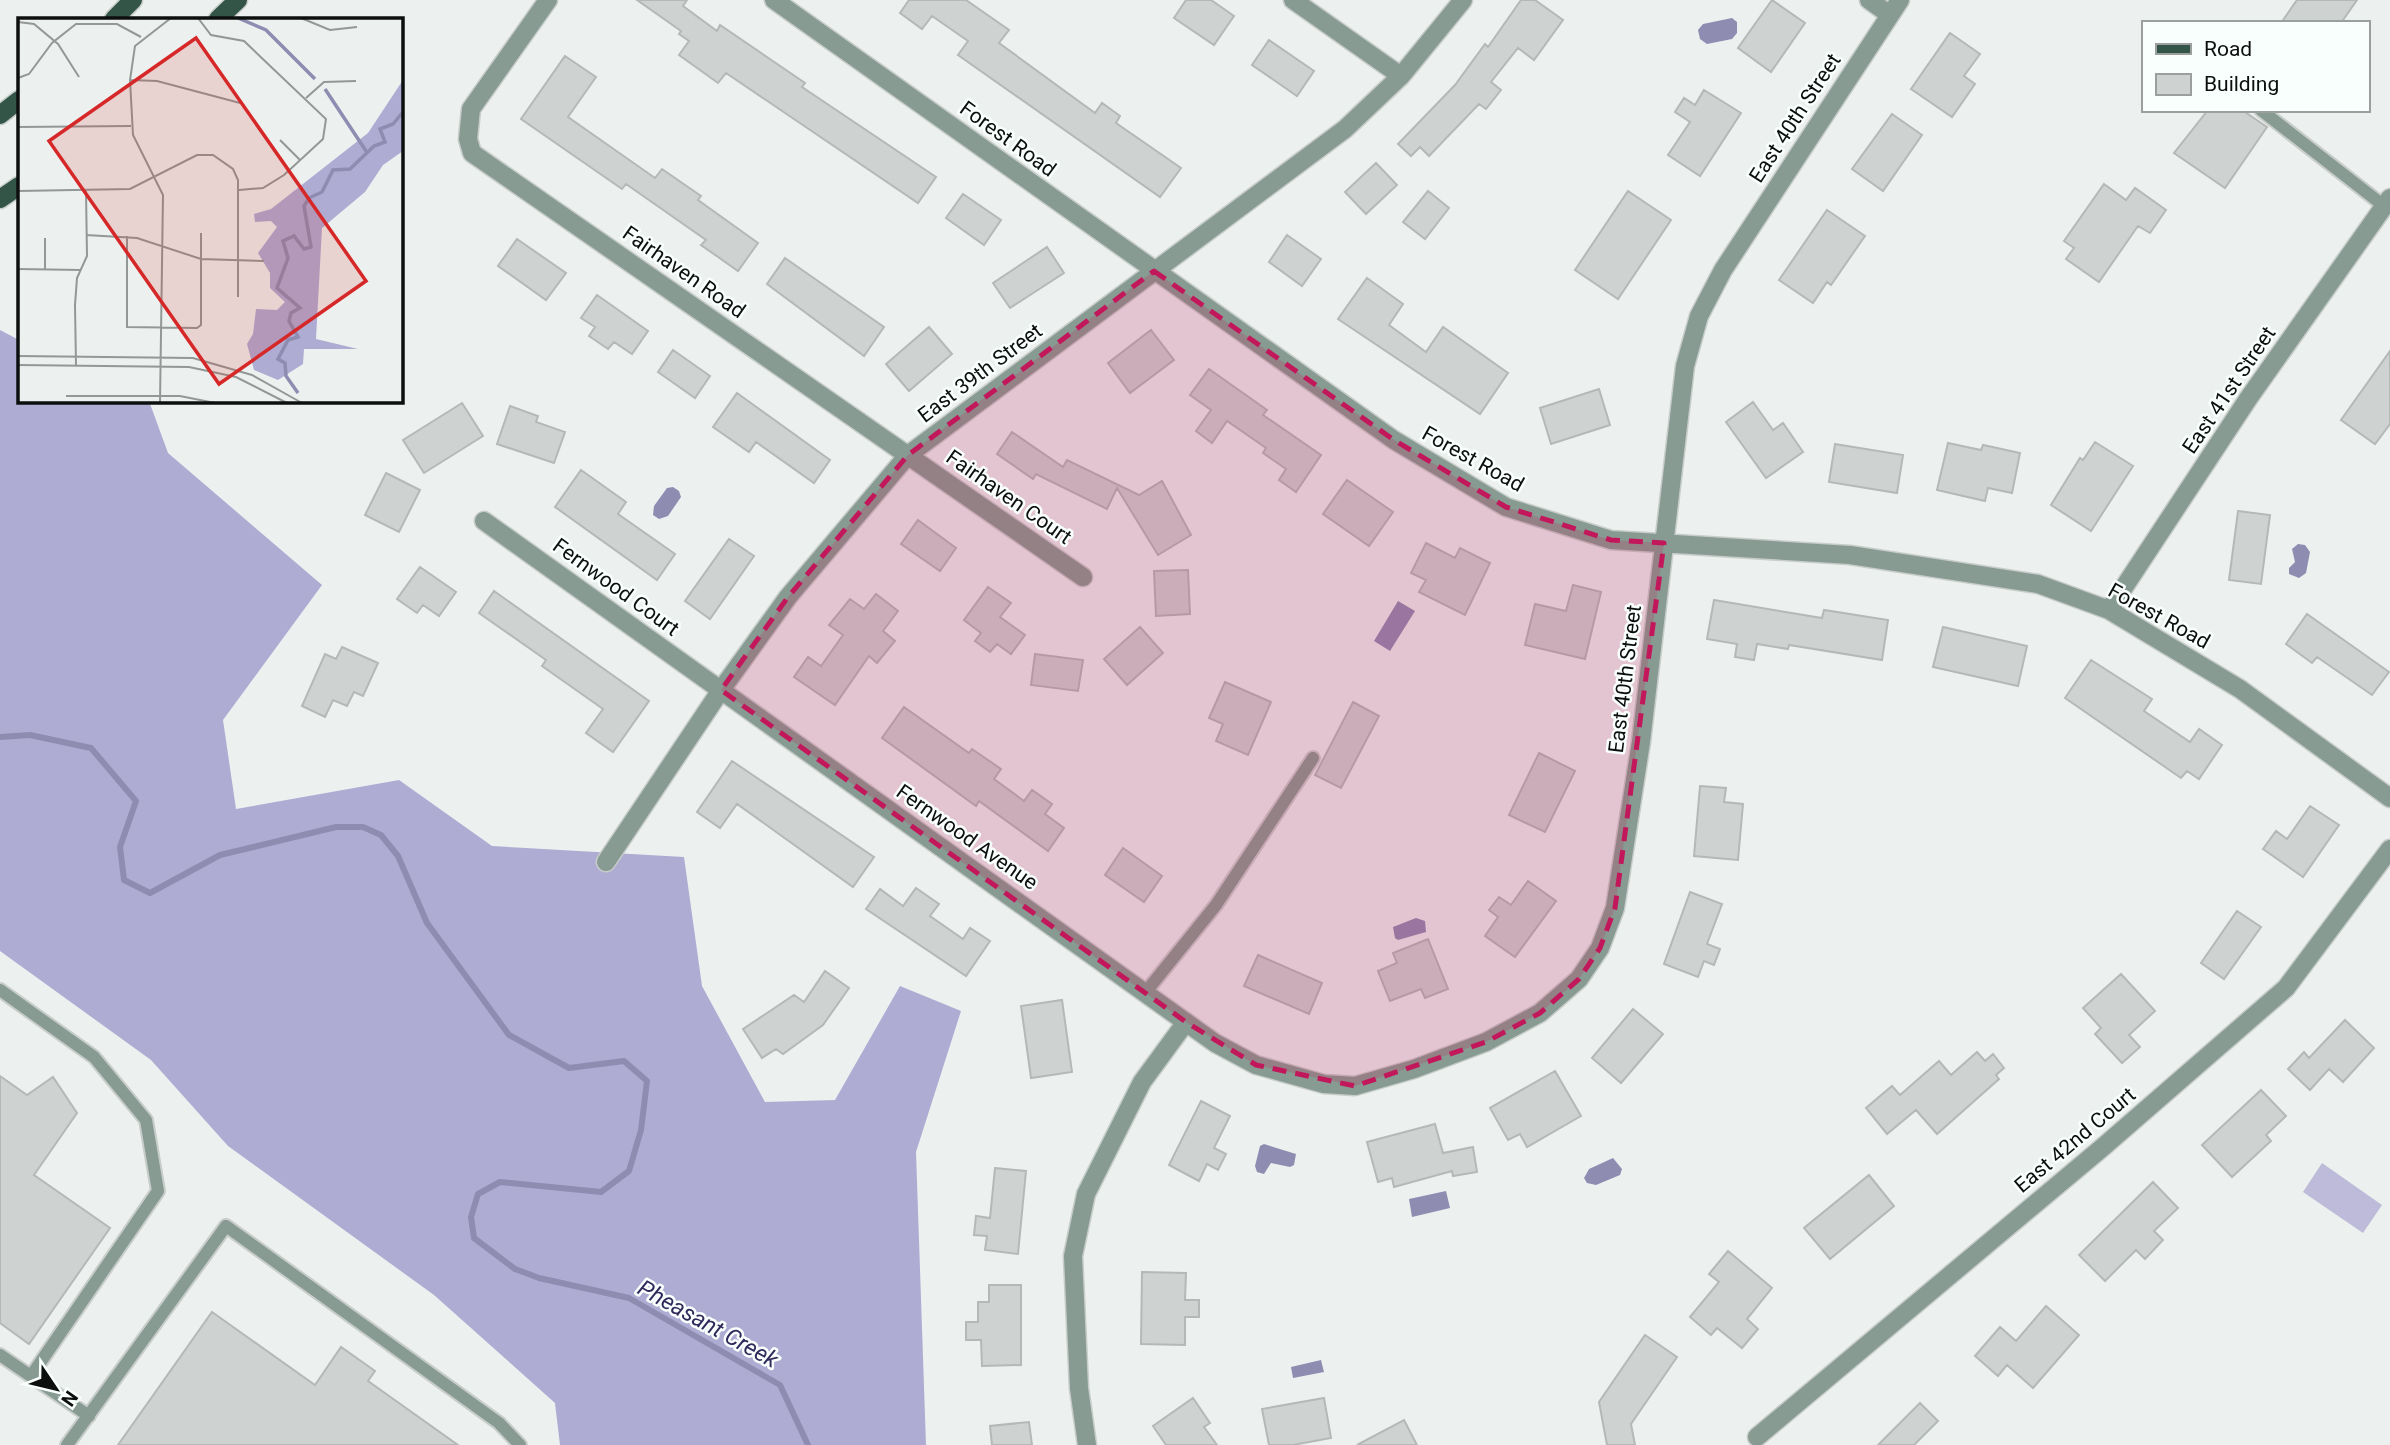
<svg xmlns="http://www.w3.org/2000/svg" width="2390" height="1445" viewBox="0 0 2390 1445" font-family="Roboto,sans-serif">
  <rect width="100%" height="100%" fill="#ecf1ef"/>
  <path fill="#bdbbd9" d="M 2322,1163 L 2382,1205 L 2363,1233 L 2303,1192 Z"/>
  <path fill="#aeacd3" d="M 0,330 L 19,340 L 19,401 L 149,401 L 168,453 L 322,585 L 223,720 L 236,809 L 399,780 L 492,846 L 684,857 L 702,986 L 765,1102 L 835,1100 L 900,986 L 961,1011 L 916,1152 L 926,1445 L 560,1445 L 555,1403 L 434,1295 L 228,1146 L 151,1060 L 0,951 Z"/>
  <path fill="#8f8cb2" d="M 1732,18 L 1737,22 L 1737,33 L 1732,39 L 1707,44 L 1700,39 L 1698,30 L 1703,24 Z
    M 673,487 L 679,491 L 681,497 L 668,516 L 659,519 L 653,515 L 654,506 L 667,488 Z
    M 2298,544 L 2305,545 L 2310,552 L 2306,573 L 2299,578 L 2289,574 L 2289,568 L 2295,562 L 2292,549 Z
    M 1398,601 L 1415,611 L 1390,651 L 1374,641 Z
    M 1416,918 L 1425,921 L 1426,932 L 1398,940 L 1395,938 L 1393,927 Z
    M 1264,1144 L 1296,1154 L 1294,1165 L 1290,1167 L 1271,1163 L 1264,1174 L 1257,1172 L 1255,1166 L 1260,1146 Z
    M 1613,1158 L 1622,1169 L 1620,1175 L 1596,1185 L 1587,1183 L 1584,1178 L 1589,1169 Z
    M 1446,1191 L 1450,1208 L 1412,1217 L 1409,1199 Z
    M 1321,1360 L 1324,1372 L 1293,1378 L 1291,1367 Z"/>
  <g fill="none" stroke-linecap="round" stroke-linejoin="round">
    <path stroke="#8f8cb2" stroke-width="6" d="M 0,737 L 30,735 L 91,748 L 136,801 L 120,847 L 124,880 L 150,893 L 220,855 L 336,827 L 363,827 L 381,835 L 398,856 L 427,923 L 509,1035 L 569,1068 L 624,1061 L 647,1081 L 641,1130 L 629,1171 L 601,1192 L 500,1182 L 478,1194 L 471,1217 L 474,1238 L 515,1269 L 539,1278 L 629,1298 L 780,1385 L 808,1445"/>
  </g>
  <path fill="#ced3d1" stroke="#b4b9b7" stroke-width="2" d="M 637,0 L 687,0 L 683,6 L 717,31 L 720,25 L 764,55 L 805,83 L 802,87 L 936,177 L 918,203 L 726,73 L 718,83 L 679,55 L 689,41 L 679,34 L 681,31 Z
    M 909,0 L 966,0 L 1009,30 L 999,43 L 1095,113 L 1102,103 L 1120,116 L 1116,123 L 1181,168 L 1160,197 L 958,55 L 968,41 L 932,16 L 922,29 L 900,13 Z
    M 1186,0 L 1211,0 L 1234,16 L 1214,45 L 1174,18 Z
    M 1521,0 L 1535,0 L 1563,20 L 1534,60 L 1518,48 L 1491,82 L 1501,90 L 1486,109 L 1479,104 L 1429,156 L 1420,147 L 1411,156 L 1398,144 L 1455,85 L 1485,44 L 1488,47 Z
    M 1772,0 L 1805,23 L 1771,72 L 1738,48 Z
    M 2297,0 L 2357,0 L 2341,23 L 2281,23 Z
    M 1950,33 L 1980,54 L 1964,76 L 1975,84 L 1952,117 L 1911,89 Z
    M 1269,40 L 1314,71 L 1297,96 L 1252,65 Z
    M 565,56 L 596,77 L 568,117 L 655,178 L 662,169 L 701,196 L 698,200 L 758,243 L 738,271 L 701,245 L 706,240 L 626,184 L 622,189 L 521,119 Z
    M 1704,90 L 1741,113 L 1700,176 L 1668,155 L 1690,122 L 1675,112 L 1684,98 L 1695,105 Z
    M 2208,110 L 2242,110 L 2267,127 L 2225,188 L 2174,153 Z
    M 1892,114 L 1922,135 L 1883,191 L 1852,169 Z
    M 1376,163 L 1397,185 L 1366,214 L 1345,192 Z
    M 2104,184 L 2126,200 L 2135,188 L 2166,210 L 2150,233 L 2138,226 L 2099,282 L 2066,259 L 2074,248 L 2064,241 Z
    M 1428,191 L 1449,208 L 1425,239 L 1403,222 Z
    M 1628,191 L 1671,220 L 1618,299 L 1575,270 Z
    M 963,194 L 1001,220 L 984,245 L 946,218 Z
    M 1827,210 L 1865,236 L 1831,285 L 1827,282 L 1813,303 L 1779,280 Z
    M 1287,235 L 1321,259 L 1302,286 L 1269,262 Z
    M 517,239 L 566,273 L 546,300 L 498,266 Z
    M 1047,247 L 1064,273 L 1010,308 L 993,283 Z
    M 785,258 L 884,327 L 864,356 L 767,284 Z
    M 1367,278 L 1403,304 L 1389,325 L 1426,352 L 1443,327 L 1508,373 L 1480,414 L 1338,319 Z
    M 597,295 L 648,331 L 632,354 L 614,342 L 608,349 L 589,336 L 595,327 L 581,318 Z
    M 929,327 L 952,354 L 909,391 L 886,364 Z
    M 1151,330 L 1174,360 L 1130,393 L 1108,363 Z
    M 673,350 L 710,376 L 695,398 L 658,372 Z
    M 2390,351 L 2390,424 L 2375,444 L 2341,420 Z
    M 1209,369 L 1267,410 L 1263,415 L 1321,455 L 1296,492 L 1279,480 L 1286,469 L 1263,453 L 1266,448 L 1227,421 L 1212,443 L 1196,431 L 1211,410 L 1190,395 Z
    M 1599,389 L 1610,425 L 1551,444 L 1540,408 Z
    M 737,393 L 830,460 L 814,483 L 756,442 L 749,452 L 713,427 Z
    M 1753,402 L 1773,430 L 1783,423 L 1803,452 L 1766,478 L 1726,422 Z
    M 462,403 L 483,436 L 424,473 L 403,440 Z
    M 510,406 L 538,416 L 536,422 L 565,432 L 554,463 L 497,444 Z
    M 1012,432 L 1063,467 L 1067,460 L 1139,495 L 1162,481 L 1191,535 L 1158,555 L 1117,488 L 1107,509 L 1036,474 L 1033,479 L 997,454 Z
    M 2095,442 L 2133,466 L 2091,531 L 2051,505 L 2080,458 L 2083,460 Z
    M 1948,443 L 1981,450 L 1983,445 L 2020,453 L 2012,493 L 1988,488 L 1985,501 L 1937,490 Z
    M 1835,444 L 1903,455 L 1897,493 L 1829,482 Z
    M 581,470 L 626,502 L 618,514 L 675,554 L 657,580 L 555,507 Z
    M 386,473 L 420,490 L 399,532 L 365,515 Z
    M 1347,480 L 1393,512 L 1369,546 L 1323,514 Z
    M 2238,511 L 2270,515 L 2261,584 L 2229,580 Z
    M 918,520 L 956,548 L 940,571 L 901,544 Z
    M 729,539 L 754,556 L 710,619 L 685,601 Z
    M 1426,543 L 1455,558 L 1460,548 L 1490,563 L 1465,615 L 1419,592 L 1426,580 L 1411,573 Z
    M 420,567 L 456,592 L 439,616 L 423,605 L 417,613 L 397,599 Z
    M 1188,570 L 1190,614 L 1156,616 L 1154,571 Z
    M 1573,585 L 1601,592 L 1585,659 L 1525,645 L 1535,604 L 1566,611 Z
    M 988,587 L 1011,603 L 1000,617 L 1025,635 L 1011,654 L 997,644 L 990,652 L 975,641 L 981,633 L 964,620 Z
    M 494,591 L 649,701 L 613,752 L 586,733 L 603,709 L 542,666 L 546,660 L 479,613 Z
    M 876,594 L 898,611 L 883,631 L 895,641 L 877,663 L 869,656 L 835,705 L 794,677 L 808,657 L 821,666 L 843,635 L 829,625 L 850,599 L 864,609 Z
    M 1714,600 L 1822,618 L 1824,610 L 1888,620 L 1882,660 L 1789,645 L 1788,649 L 1757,644 L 1754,660 L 1735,657 L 1737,644 L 1707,639 Z
    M 2307,614 L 2389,672 L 2372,695 L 2317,657 L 2312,663 L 2286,644 Z
    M 1140,627 L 1163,653 L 1127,685 L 1104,659 Z
    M 1943,627 L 2027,646 L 2018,686 L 1933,667 Z
    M 342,647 L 378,663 L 363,696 L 354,692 L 347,706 L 333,700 L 325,717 L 302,706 L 325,654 L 336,659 Z
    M 1035,654 L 1083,660 L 1078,691 L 1031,685 Z
    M 2091,660 L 2152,699 L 2144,711 L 2190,742 L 2199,729 L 2222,745 L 2199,779 L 2187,771 L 2181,778 L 2065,698 Z
    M 1225,682 L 1271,702 L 1248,755 L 1216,741 L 1223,724 L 1209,718 Z
    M 1353,702 L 1379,716 L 1341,788 L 1315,775 Z
    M 904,707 L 969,753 L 972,749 L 1001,769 L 994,779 L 1024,801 L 1032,790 L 1052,804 L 1045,814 L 1064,828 L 1048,851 L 979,801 L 976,806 L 882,738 Z
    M 1539,753 L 1575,771 L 1545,832 L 1509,815 Z
    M 732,761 L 874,857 L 853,887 L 737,804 L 720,828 L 697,812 Z
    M 1700,786 L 1726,788 L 1724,802 L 1743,804 L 1738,860 L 1694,856 Z
    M 2310,806 L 2339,825 L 2303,877 L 2263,849 L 2276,831 L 2287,839 Z
    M 1123,848 L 1162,876 L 1144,902 L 1105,875 Z
    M 1528,881 L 1556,901 L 1515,957 L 1485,936 L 1498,917 L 1489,910 L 1499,897 L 1511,905 Z
    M 916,888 L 939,904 L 930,916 L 963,939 L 970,928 L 990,941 L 966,976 L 866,909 L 880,889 L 903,906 Z
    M 1690,892 L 1722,904 L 1707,944 L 1720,949 L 1714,965 L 1704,961 L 1698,977 L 1664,964 Z
    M 2237,911 L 2261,927 L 2224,979 L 2201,963 Z
    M 1428,939 L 1448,989 L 1425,998 L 1421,989 L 1390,1001 L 1378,971 L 1397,963 L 1393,953 Z
    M 1258,955 L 1322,983 L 1309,1014 L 1244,986 Z
    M 825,971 L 849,988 L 823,1025 L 783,1054 L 776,1049 L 762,1058 L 743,1029 L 794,995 L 804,1002 Z
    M 2121,974 L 2155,1011 L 2129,1035 L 2140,1047 L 2122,1063 L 2095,1034 L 2101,1028 L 2083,1008 Z
    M 1062,1000 L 1072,1072 L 1031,1078 L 1021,1006 Z
    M 1633,1009 L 1663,1034 L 1621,1083 L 1592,1058 Z
    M 2345,1020 L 2374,1048 L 2343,1082 L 2329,1069 L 2310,1090 L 2288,1069 L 2304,1052 L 2309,1058 Z
    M 1977,1052 L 1985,1061 L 1993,1054 L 2004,1068 L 1996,1075 L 1999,1079 L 1937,1134 L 1916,1110 L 1887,1134 L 1866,1108 L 1892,1086 L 1900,1095 L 1939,1061 L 1951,1075 Z
    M 1555,1071 L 1581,1116 L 1527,1147 L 1520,1134 L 1508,1140 L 1490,1108 Z
    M 0,1076 L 27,1095 L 53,1077 L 77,1113 L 34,1175 L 110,1228 L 29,1344 L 0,1323 Z
    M 2261,1090 L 2286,1116 L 2266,1135 L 2271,1141 L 2232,1177 L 2202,1145 Z
    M 1201,1101 L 1230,1116 L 1214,1148 L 1226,1154 L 1218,1170 L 1207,1164 L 1199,1181 L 1169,1165 Z
    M 1435,1124 L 1443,1153 L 1473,1147 L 1477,1172 L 1453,1176 L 1452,1171 L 1394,1187 L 1392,1178 L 1378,1182 L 1367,1142 Z
    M 995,1168 L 1026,1171 L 1018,1254 L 985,1250 L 987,1236 L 974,1235 L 976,1216 L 990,1218 Z
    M 1869,1175 L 1894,1206 L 1830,1259 L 1804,1228 Z
    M 2153,1182 L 2178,1208 L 2154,1231 L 2163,1240 L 2145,1259 L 2136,1250 L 2105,1281 L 2079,1255 Z
    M 1728,1251 L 1772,1288 L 1747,1319 L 1758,1329 L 1742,1348 L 1717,1328 L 1711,1335 L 1690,1317 L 1719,1282 L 1709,1274 Z
    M 1142,1272 L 1186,1273 L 1185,1300 L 1199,1300 L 1199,1317 L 1185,1317 L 1185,1345 L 1141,1344 Z
    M 989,1285 L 1021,1285 L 1021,1365 L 982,1366 L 981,1340 L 966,1340 L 966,1322 L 978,1322 L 978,1302 L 989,1302 Z
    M 2046,1306 L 2079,1335 L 2033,1388 L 2007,1365 L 1998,1376 L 1975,1356 L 2000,1327 L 2016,1341 Z
    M 212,1312 L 315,1385 L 341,1347 L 375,1371 L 368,1381 L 458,1445 L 118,1445 Z
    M 1645,1335 L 1677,1357 L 1631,1424 L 1635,1445 L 1607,1445 L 1599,1402 Z
    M 1193,1398 L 1210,1423 L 1204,1427 L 1217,1445 L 1166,1445 L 1153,1426 Z
    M 1324,1398 L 1331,1438 L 1293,1445 L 1269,1445 L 1262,1409 Z
    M 1920,1403 L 1938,1421 L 1914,1445 L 1878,1445 Z
    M 1404,1420 L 1417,1445 L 1357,1445 Z
    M 1029,1422 L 1032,1445 L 992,1445 L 990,1426 Z"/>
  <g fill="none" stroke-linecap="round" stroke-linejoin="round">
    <defs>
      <path id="lane" d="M 2261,110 L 2384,206
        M 0,990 L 94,1057 L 146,1120 L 158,1191 L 31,1376
        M 1145,993 L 1216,905 L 1313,758
        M 0,1355 L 89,1416
        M 67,1445 L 226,1226 L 499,1423 L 520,1445"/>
      <path id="street" d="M 548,0 L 471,109 L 468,139 L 472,153 L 1083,577
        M 774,0 L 1394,440 L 1506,507 L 1611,540 L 1850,555 L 2038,584 L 2109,610 L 2240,689 L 2390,798
        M 1293,0 L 1401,76
        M 1869,0 L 1890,15
        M 484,521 L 1215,1043 L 1256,1065 L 1324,1084 L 1355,1086 L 1414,1069 L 1486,1042 L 1540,1013 L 1579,979 L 1600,948 L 1615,908 L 1641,742 L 1685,366 L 1699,316 L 1723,270 L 1900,0
        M 2109,610 L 2248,399 L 2390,198
        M 606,862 L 721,690 L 788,597 L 908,455 L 1345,129 L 1401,76 L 1463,0
        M 1757,1437 L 2103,1147 L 2286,988 L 2390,849
        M 1087,1445 L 1079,1388 L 1073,1256 L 1086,1194 L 1142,1082 L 1186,1022"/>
      <path id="primary" d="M 114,19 L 133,0
        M 218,19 L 238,0
        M 0,115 L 19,100
        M 0,199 L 19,186"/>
    </defs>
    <use href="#lane" stroke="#c8cdcb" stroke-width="16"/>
    <use href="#street" stroke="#c8cdcb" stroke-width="21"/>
    <use href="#primary" stroke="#c8cdcb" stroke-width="21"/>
    <use href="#lane" stroke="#879b92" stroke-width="12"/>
    <use href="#street" stroke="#879b92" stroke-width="18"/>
    <use href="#primary" stroke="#325547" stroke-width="18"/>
  </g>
  <path fill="#c2185b" fill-opacity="0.2" stroke="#c2185b" stroke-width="5" stroke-dasharray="14 9" stroke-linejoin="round" d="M 1154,271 L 1394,440 L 1506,507 L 1611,540 L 1664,543 L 1615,908 L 1600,948 L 1579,979 L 1540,1013 L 1486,1042 L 1355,1086 L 1256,1065 L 1186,1022 L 721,690 L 788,597 L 908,455 Z"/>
  <g text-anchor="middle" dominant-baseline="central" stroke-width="5" stroke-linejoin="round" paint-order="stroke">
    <g font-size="21" fill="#0d0f0e" stroke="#f9fffc">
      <text transform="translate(1795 118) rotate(-57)">East 40th Street</text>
      <text transform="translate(1008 139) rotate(36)">Forest Road</text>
      <text transform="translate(684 272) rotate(35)">Fairhaven Road</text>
      <text transform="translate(980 373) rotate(-37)">East 39th Street</text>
      <text transform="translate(2229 390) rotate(-56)">East 41st Street</text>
      <text transform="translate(1473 459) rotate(29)">Forest Road</text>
      <text transform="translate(1009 497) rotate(35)">Fairhaven Court</text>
      <text transform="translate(616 587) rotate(36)">Fernwood Court</text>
      <text transform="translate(2159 616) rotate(29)">Forest Road</text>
      <text transform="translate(1625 679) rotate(-83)">East 40th Street</text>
      <text transform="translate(967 837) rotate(35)">Fernwood Avenue</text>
      <text transform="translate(2075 1140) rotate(-40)">East 42nd Court</text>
    </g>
    <g font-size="23" font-style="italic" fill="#31295b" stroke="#f9fffc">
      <text transform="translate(708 1324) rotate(29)">Pheasant Creek</text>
    </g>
  </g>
  <g transform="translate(18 18)">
    <rect width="385" height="385" fill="#ecf1ef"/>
    <path d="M 385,62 L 385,133 L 365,147 L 347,174 L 304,210 L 298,321 L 340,331 L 286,331 L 285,346 L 260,362 L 236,352 L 229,326 L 235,316 L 238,291 L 259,292 L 267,284 L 252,270 L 252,255 L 240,235 L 259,209 L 253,203 L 237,204 L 236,196 L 253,191 L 350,115 Z" fill="#aeacd3"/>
    <path fill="none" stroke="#8f8cb2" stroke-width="3.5" d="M 220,0 L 248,12 L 297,61M 307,71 L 350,136M 280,375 L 268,358 L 267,345 L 260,341 L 270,322 L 280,319 L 271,303 L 273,295 L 282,290 L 259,270 L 270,240 L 265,223 L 276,218 L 286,231 L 293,229 L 286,188 L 291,180 L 304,174 L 315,152 L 332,151 L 356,128 L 367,124 L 362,111 L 375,106 L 385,94"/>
    <path fill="none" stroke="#939795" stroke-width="2" d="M 180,0 L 193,17 L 226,23 L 308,101 L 305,121 L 266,157 L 245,170 L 221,172M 283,0 L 312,12 L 339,9M 0,4 L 16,6 L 40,26 L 61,59M 0,60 L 11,56 L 34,25 L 58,6 L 99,6 L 123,19M 112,62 L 139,63 L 222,85M 288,80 L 306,64 L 338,63M 0,109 L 113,108M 262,122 L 282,142M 0,173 L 112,171 L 179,137 L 195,137 L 215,151 L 220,162 L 220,279M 68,217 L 119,220 L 183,241 L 246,243M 109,218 L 109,309 L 179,310 L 183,307 L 183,215M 0,251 L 63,252M 27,252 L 27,220M 0,338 L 175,340 L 234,357 L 284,385M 0,347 L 171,349 L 218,359 L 269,385M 58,347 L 57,287 L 59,260 L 69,238 L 68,173M 48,378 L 162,378 L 197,385M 142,385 L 145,177 L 115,117 L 112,62 L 117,28 L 153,0"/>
    <path fill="#d62828" fill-opacity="0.15" stroke="#d62828" stroke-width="3.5" d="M 178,20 L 348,263 L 201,366 L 31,123 Z"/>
    <rect width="385" height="385" fill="none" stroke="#0d0f0e" stroke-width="3.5"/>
  </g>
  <rect x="2142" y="21" width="228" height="91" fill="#f9fffc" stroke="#9b9f9d" stroke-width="2"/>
  <rect x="2156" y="44" width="35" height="10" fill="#325547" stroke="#9b9f9d" stroke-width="2"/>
  <text x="2204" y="56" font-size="21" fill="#0d0f0e">Road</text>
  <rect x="2156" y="74" width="35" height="21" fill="#ced3d1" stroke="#9b9f9d" stroke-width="2"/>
  <text x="2204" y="91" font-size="21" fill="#0d0f0e">Building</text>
  <g transform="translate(56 1389) rotate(125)" stroke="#f9fffc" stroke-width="5" paint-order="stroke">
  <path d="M0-5L12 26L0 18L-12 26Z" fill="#0d0f0e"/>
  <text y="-10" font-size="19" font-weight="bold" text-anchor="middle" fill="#0d0f0e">N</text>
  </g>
</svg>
